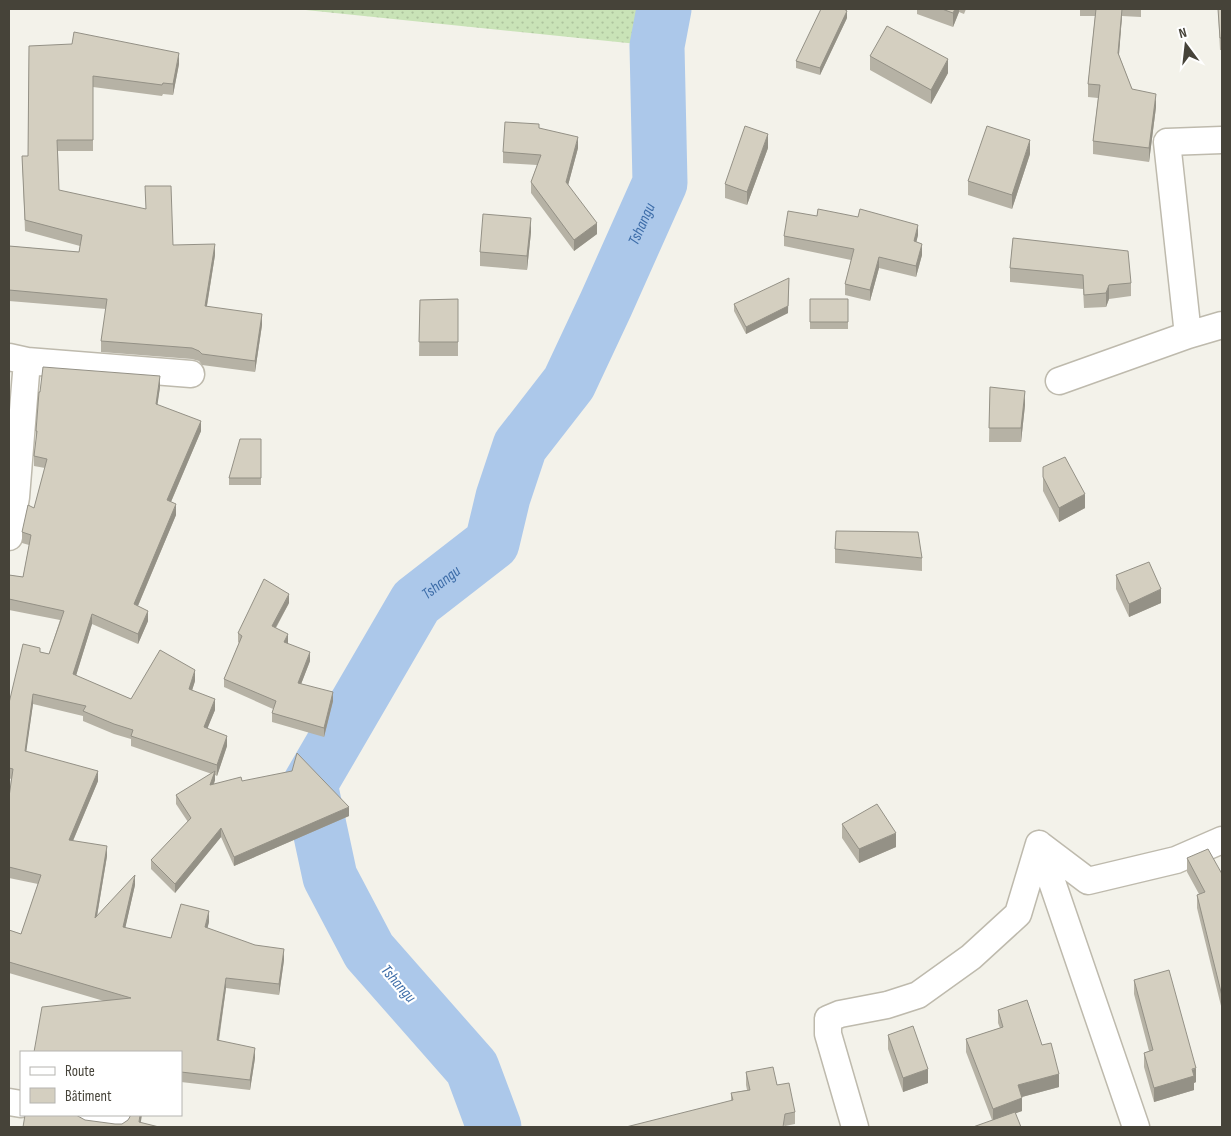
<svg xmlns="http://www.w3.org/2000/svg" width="1231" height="1136" viewBox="0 0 1231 1136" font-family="'Sofia Sans Condensed',sans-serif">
  <defs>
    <pattern id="garden-dots" width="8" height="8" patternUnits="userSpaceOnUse" patternTransform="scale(1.25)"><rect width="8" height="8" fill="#c9e3b7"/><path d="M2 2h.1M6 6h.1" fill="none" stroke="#aec49e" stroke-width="1.8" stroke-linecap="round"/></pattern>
  </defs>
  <rect width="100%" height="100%" fill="#f3f2ea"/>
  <path fill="url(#garden-dots)" d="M 296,9 L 685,9 L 657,46 Z"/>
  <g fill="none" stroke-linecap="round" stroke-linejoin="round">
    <path stroke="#acc8ea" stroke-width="55" id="s1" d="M 494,1127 L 472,1068 L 369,951 L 330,877 L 310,784 L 416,602 L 492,543 L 503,497 L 520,446 L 569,383 L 606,304 L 660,183 L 657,46 L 664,9"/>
    <defs>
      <path id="minor" d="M 1188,335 L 1167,142 L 1222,140
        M 9,357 L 27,361 L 191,374
        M 1059,381 L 1188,335 L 1222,325
        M 9,537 L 16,497 L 27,361
        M 1039,844 L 1136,1127
        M 9,1102 L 21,1104
        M 87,1115 L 117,1120
        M 855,1127 L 828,1034 L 828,1019 L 840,1014 L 887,1005 L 918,995 L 971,957 L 1018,914 L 1039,844 L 1088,881 L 1176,860 L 1222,840"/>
    </defs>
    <use href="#minor" stroke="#bebaad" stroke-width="29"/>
    <use href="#minor" stroke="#fff" stroke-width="26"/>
  </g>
  <path fill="#b6b2a5" d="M 917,9 L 966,9 L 964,14 L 959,12 L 953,27 L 917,14 Z
    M 1080,9 L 1141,9 L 1141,17 L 1122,16 L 1119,55 L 1132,89 L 1156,107 L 1149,162 L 1093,154 L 1093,141 L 1098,98 L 1088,97 L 1088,84 L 1095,16 L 1080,16 Z
    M 1218,9 L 1222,9 L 1222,50 L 1220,50 Z
    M 847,18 L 820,75 L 796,68 L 796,61 Z
    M 29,46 L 179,64 L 173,95 L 163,94 L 162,96 L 93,87 L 93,151 L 58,151 L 59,190 L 173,245 L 215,255 L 207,306 L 262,325 L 255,372 L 202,365 L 199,361 L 192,359 L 101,352 L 101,341 L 106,309 L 9,301 L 9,246 L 79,252 L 80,246 L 25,231 L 22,156 L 28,156 Z
    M 870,56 L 948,73 L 931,104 L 870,70 Z
    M 539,128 L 578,148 L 568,185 L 597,234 L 574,251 L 531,193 L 531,182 L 537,165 L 503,163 L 503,152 Z
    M 768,148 L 747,205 L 725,198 L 725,184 Z
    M 1030,154 L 1012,209 L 968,195 L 968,181 Z
    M 531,232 L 527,270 L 480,266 L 480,252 Z
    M 918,235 L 916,242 L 922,255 L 916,277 L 879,268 L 870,301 L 845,295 L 845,284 L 851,260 L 784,246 L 784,236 Z
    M 1013,238 L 1131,283 L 1131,296 L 1109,299 L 1106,307 L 1084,308 L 1083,289 L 1010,282 L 1010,268 Z
    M 458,299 L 458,356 L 419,356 L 420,300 Z
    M 810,299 L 848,299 L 848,329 L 810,329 Z
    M 734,304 L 788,313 L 746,334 L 734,311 Z
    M 160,387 L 157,405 L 201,431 L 171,502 L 176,515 L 138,606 L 148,621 L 138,644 L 92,624 L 76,676 L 131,699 L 195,681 L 192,690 L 215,710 L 207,728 L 227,746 L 217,776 L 215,775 L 215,780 L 214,784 L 242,781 L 349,816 L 234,866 L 221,837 L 175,893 L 151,869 L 151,860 L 188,822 L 176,804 L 176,795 L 212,774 L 131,746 L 131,739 L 114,734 L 83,721 L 83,716 L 33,704 L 26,751 L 98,781 L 73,841 L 107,856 L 97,916 L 135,885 L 125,928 L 171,938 L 209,922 L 207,928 L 284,960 L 279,995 L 226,988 L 219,1041 L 255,1058 L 250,1090 L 181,1082 L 181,1052 L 104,1001 L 9,973 L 9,930 L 21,934 L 38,884 L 9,878 L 9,797 L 11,779 L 9,778 L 9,703 L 40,652 L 49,654 L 60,620 L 9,610 L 9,575 L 23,577 L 29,545 L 22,543 L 22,532 L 34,508 L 45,468 L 34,466 L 34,456 L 36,441 L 36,431 Z
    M 990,387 L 1025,405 L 1021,442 L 989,442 Z
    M 261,439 L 261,485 L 229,485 L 229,478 Z
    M 1043,467 L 1085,508 L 1059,522 L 1043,491 Z
    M 835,549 L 922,558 L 922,571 L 835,563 Z
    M 1116,575 L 1161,603 L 1129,617 L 1116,589 Z
    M 289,603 L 276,628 L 288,643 L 288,644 L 310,661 L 301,684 L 333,701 L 324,737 L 272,722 L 272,713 L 273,709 L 224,687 L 224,679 L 239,643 L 238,642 L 238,633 Z
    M 842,824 L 896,847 L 859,863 L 842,838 Z
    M 1187,858 L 1222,874 L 1222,1010 L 1197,908 L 1197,895 L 1199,894 L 1187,872 Z
    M 1134,980 L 1196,1082 L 1194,1083 L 1194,1090 L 1154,1102 L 1144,1067 L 1144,1053 L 1149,1051 L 1134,994 Z
    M 998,1010 L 1042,1045 L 1059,1087 L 1022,1097 L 1022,1111 L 992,1120 L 966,1052 L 966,1039 L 1000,1028 L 998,1023 Z
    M 888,1035 L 928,1083 L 903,1092 L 888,1049 Z
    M 746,1072 L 777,1085 L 795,1112 L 795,1124 L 785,1126 L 731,1100 L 731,1093 L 747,1090 L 746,1085 Z"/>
  <path fill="#949186" d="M 955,9 L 959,9 L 959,12 L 953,27 L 953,13 Z
    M 1122,9 L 1122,16 L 1118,66 L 1118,53 Z
    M 847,11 L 847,18 L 820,75 L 820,68 Z
    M 179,53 L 179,64 L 173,95 L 173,84 Z
    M 948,59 L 948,73 L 931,104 L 931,90 Z
    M 1156,94 L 1156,107 L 1149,162 L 1149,148 Z
    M 768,134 L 768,148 L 747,205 L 747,192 Z
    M 578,137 L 578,148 L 566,193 L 566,182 Z
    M 1030,140 L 1030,154 L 1012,209 L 1012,195 Z
    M 531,218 L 531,232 L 527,270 L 527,256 Z
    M 597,223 L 597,234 L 574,251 L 574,240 Z
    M 918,225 L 918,235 L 914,252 L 914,241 Z
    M 215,244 L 215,255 L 205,317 L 205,306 Z
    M 922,244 L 922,255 L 916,277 L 916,266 Z
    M 879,257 L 879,268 L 870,301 L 870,290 Z
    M 789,278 L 788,313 L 746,334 L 746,327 Z
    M 1109,285 L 1109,299 L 1106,307 L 1106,293 Z
    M 262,314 L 262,325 L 255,372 L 255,361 Z
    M 160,376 L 160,387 L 156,415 L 156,404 Z
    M 1025,391 L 1025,405 L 1021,442 L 1021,428 Z
    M 201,421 L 201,431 L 167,511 L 167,500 Z
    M 1085,494 L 1085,508 L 1059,522 L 1059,508 Z
    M 176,504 L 176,515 L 134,615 L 134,604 Z
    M 1161,589 L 1161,603 L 1129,617 L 1129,604 Z
    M 289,594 L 289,603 L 272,634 L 272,626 Z
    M 148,611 L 148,621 L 138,644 L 138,634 Z
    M 92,614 L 92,624 L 73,685 L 73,674 Z
    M 288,634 L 288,643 L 284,651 L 284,642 Z
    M 310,652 L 310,661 L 298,692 L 298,683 Z
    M 195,670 L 195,681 L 189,700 L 189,689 Z
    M 333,692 L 333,701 L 324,737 L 324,728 Z
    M 33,694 L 33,704 L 25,761 L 25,751 Z
    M 215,699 L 215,710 L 204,737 L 204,727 Z
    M 227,736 L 227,746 L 217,776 L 217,765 Z
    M 98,771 L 98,781 L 69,850 L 69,840 Z
    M 215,771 L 215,780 L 210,794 L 210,785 Z
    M 349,807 L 349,816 L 234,866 L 234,857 Z
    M 221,828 L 221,837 L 175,893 L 175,884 Z
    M 896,833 L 896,847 L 859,863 L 859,849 Z
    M 107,846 L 107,856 L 95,928 L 95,918 Z
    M 135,875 L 135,885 L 123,938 L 123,927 Z
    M 209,911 L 209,922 L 205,938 L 205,927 Z
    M 284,949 L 284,960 L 279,995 L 279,984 Z
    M 226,978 L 226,988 L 217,1051 L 217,1040 Z
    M 255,1048 L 255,1058 L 250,1090 L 250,1080 Z
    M 1196,1068 L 1196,1082 L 1194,1083 L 1194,1090 L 1154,1102 L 1154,1088 Z
    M 928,1069 L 928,1083 L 903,1092 L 903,1078 Z
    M 1059,1074 L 1059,1087 L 1018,1098 L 1018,1085 Z
    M 1022,1098 L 1022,1111 L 993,1122 L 993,1109 Z
    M 140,1115 L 142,1115 L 140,1127 L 139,1122 Z"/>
  <path fill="#d4cfc0" stroke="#949186" d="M 821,9 L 844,9 L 847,11 L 820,68 L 796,61 Z
    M 942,9 L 955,9 L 953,13 Z
    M 1096,9 L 1122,9 L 1118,53 L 1132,89 L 1156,94 L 1149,148 L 1093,141 L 1100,85 L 1088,84 Z
    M 1218,9 L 1222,9 L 1222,38 L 1220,38 Z
    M 887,26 L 948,59 L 931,90 L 870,56 Z
    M 74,32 L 179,53 L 173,84 L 163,83 L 162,85 L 93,76 L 93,140 L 57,140 L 59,190 L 146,209 L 145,186 L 171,186 L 173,245 L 215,244 L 205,306 L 262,314 L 255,361 L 202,354 L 199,351 L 192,348 L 101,341 L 107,299 L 9,290 L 9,246 L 79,252 L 82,235 L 25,220 L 22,156 L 28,156 L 29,46 L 72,44 Z
    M 505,122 L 539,124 L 539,128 L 578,137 L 566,182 L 597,223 L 574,240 L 531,182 L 541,155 L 503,152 Z
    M 745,126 L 768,134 L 747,192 L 725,184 Z
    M 987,126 L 1030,140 L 1012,195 L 968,181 Z
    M 818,209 L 858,217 L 860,209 L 918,225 L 914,241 L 922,244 L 916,266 L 879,257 L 870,290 L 845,284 L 854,249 L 784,236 L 788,211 L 817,216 Z
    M 483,214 L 531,218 L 527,256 L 480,252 Z
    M 1013,238 L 1128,251 L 1131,283 L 1109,285 L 1106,293 L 1084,295 L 1083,275 L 1010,268 Z
    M 789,278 L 788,306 L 746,327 L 734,304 Z
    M 458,299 L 458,342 L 419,342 L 420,300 Z
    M 810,299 L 848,299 L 848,322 L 810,322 Z
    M 43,367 L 160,376 L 156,404 L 201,421 L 167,500 L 176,504 L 134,604 L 148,611 L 138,634 L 92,614 L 73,674 L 131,699 L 160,650 L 195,670 L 189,689 L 215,699 L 204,727 L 227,736 L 217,765 L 131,736 L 133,730 L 114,724 L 83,711 L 86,706 L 33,694 L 25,751 L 98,771 L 69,840 L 107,846 L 95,918 L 135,875 L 123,927 L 171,938 L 181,904 L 209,911 L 205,927 L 255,945 L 284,949 L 279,984 L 226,978 L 217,1040 L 255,1048 L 250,1080 L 181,1072 L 181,1052 L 34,1052 L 42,1007 L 131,998 L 9,962 L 9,930 L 21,934 L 41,875 L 9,867 L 9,797 L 13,769 L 9,768 L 9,703 L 23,644 L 40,648 L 40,652 L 49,654 L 64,611 L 9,599 L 9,575 L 23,577 L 31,535 L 22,532 L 28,505 L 34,508 L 47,459 L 34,456 L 37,431 L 36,431 L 39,392 L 40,392 Z
    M 990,387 L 1025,391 L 1021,428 L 989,428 Z
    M 240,439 L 261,439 L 261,478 L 229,478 Z
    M 1065,457 L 1085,494 L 1059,508 L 1043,477 L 1043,467 Z
    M 836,531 L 918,532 L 922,558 L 835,549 Z
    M 1149,562 L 1161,589 L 1129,604 L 1116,575 Z
    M 264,579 L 289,594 L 272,626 L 288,634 L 284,642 L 310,652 L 298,683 L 333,692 L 324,728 L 272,713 L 276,701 L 224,679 L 242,636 L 238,633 Z
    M 297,753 L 349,807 L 234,857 L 221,828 L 175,884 L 151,860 L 191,818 L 176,795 L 215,771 L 210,785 L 241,777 L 242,781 L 292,771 Z
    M 877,804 L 896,833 L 859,849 L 842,824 Z
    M 1208,849 L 1222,874 L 1222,996 L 1197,895 L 1205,892 L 1187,858 Z
    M 1169,970 L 1196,1068 L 1192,1069 L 1194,1076 L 1154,1088 L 1144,1053 L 1153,1050 L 1134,980 Z
    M 1027,1000 L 1042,1045 L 1051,1043 L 1059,1074 L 1018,1085 L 1022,1098 L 993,1109 L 966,1039 L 1003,1027 L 998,1010 Z
    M 913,1026 L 928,1069 L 903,1078 L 888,1035 Z
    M 773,1067 L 777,1085 L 789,1083 L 795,1112 L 785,1114 L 783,1127 L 626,1127 L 733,1100 L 731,1093 L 750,1090 L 746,1072 Z
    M 1015,1112 L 1021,1127 L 973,1127 Z
    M 25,1115 L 76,1115 L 85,1120 L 115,1124 L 122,1124 L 128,1120 L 131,1115 L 140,1115 L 139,1122 L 159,1127 L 23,1127 Z"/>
  <g text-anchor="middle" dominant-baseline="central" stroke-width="4.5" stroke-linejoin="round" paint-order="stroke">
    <g font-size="16" font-style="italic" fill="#3c6ca8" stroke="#fff">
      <text stroke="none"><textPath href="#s1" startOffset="1060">Tshangu</textPath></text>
      <text stroke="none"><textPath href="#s1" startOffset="640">Tshangu</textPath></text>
      <text transform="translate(398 984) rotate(49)">Tshangu</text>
    </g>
  </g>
  <rect width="1231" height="1136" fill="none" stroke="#464339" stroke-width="20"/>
  <rect x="20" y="1051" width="162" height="65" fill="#ffffff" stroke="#b5b4b0"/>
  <rect x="30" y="1067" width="25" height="8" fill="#ffffff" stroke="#b5b4b0"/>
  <text x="65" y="1076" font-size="15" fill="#464339">Route</text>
  <rect x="30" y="1088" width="25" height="15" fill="#d4cfc0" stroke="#b5b4b0"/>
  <text x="65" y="1101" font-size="15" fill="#464339">Bâtiment</text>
  <g transform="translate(1186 45) rotate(345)" stroke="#ffffff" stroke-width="4" paint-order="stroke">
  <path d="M0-4L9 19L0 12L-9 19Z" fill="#464339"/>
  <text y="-8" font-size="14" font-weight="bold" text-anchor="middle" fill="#464339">N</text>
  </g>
</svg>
